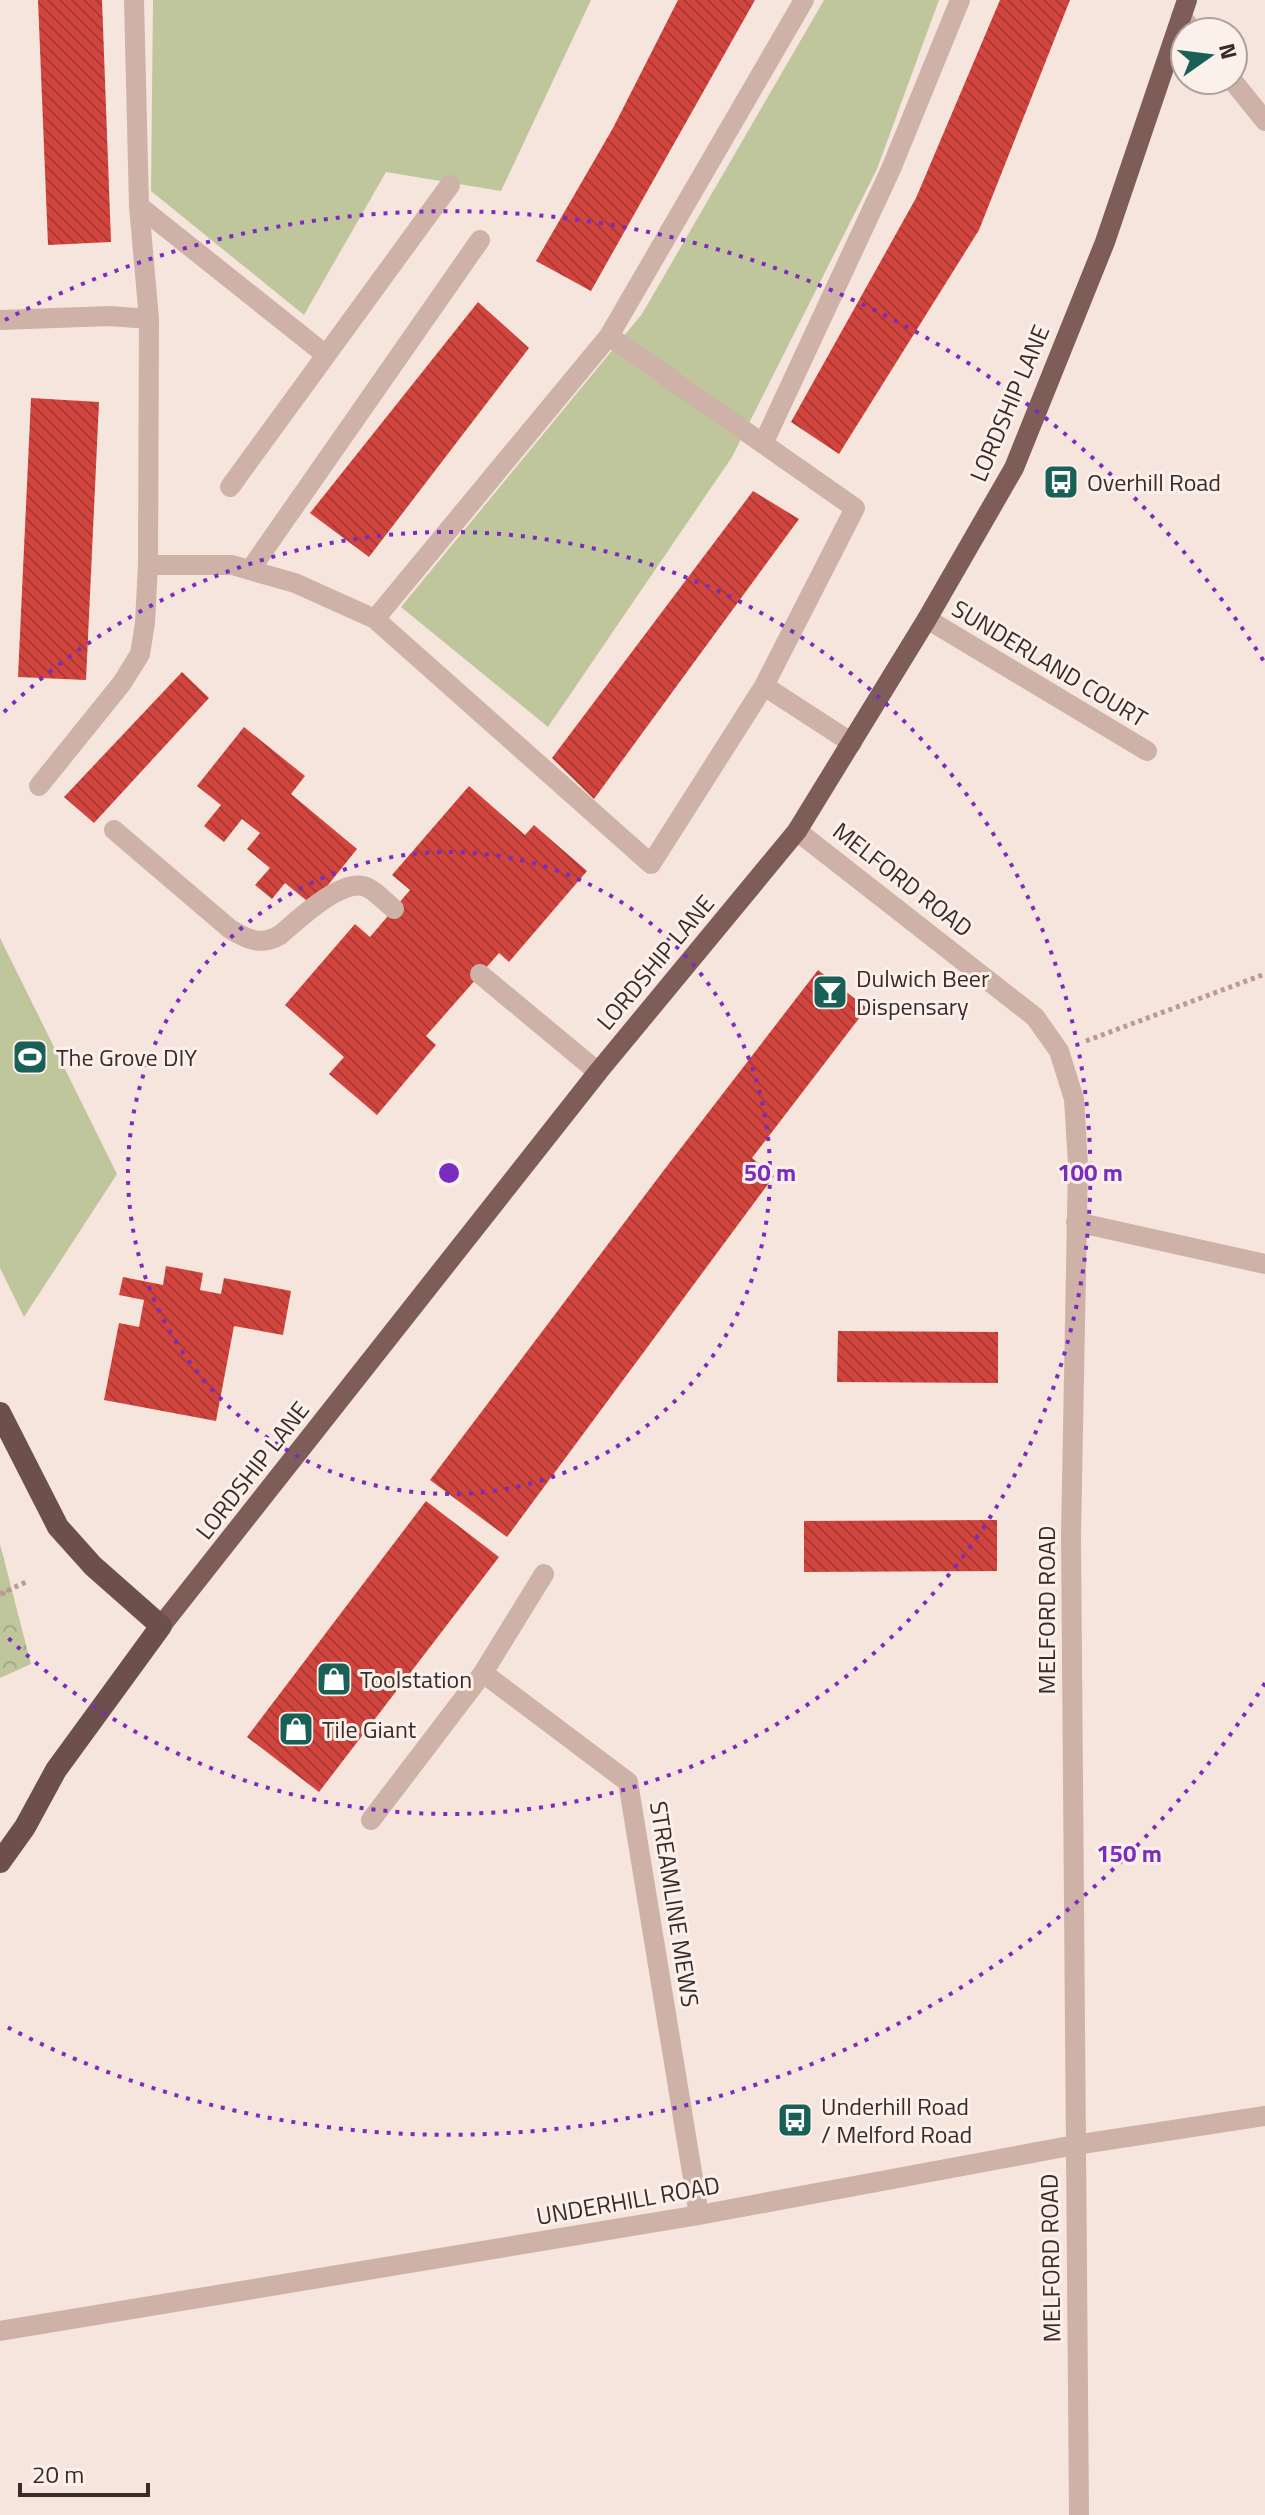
<svg xmlns="http://www.w3.org/2000/svg" width="1265" height="2515" viewBox="0 0 1265 2515" font-family="'Titillium Web',sans-serif">
  <defs>
    <pattern id="forest-crowns" width="20" height="18" patternUnits="userSpaceOnUse" patternTransform="scale(2)"><rect width="20" height="18" fill="#c0c69b"/><path d="M2 6a3 3 0 1 1 6 0M12 15a3 3 0 1 1 6 0" fill="none" stroke="#a6aa86"/></pattern>
    <pattern id="building-back-hatch" width="6" height="6" patternUnits="userSpaceOnUse" patternTransform="scale(2)"><rect width="6" height="6" fill="#d1453e"/><path d="M-1 5l2 2M0 0l6 6M5-1l2 2" fill="none" stroke="#ab3a34"/></pattern>
  </defs>
  <rect width="100%" height="100%" fill="#f5e5dd"/>
  <path fill="#c0c69b" d="M 153,0 L 591,0 L 501,191 L 386,172 L 304,315 L 151,191 Z
    M 824,0 L 939,0 L 877,169 L 732,457 L 548,727 L 401,607 L 642,314 Z
    M 0,938 L 117,1174 L 24,1317 L 0,1268 Z"/>
  <path fill="url(#forest-crowns)" d="M 0,1544 L 31,1664 L 0,1678 Z"/>
  <path fill="url(#building-back-hatch)" d="M 38,0 L 102,0 L 111,242 L 48,245 Z
    M 678,0 L 755,0 L 591,291 L 536,261 L 613,128 Z
    M 1000,0 L 1070,0 L 979,230 L 839,454 L 791,422 L 916,198 Z
    M 478,302 L 529,348 L 369,557 L 310,513 Z
    M 31,398 L 99,402 L 86,680 L 18,677 Z
    M 753,491 L 799,519 L 594,799 L 552,758 Z
    M 182,672 L 209,698 L 94,823 L 64,797 Z
    M 244,727 L 305,776 L 291,794 L 357,849 L 312,905 L 285,883 L 272,899 L 255,885 L 270,868 L 247,849 L 260,833 L 242,819 L 224,842 L 204,826 L 221,805 L 197,786 Z
    M 469,786 L 525,835 L 534,825 L 587,871 L 509,962 L 499,953 L 426,1036 L 436,1045 L 377,1115 L 329,1074 L 344,1057 L 285,1005 L 355,924 L 370,937 L 410,890 L 392,875 Z
    M 818,970 L 867,1008 L 752,1158 L 774,1176 L 507,1537 L 430,1480 L 664,1170 Z
    M 166,1266 L 203,1273 L 200,1290 L 221,1294 L 224,1278 L 291,1291 L 283,1335 L 234,1326 L 216,1421 L 104,1400 L 119,1323 L 139,1327 L 144,1300 L 119,1295 L 123,1277 L 163,1285 Z
    M 838,1331 L 998,1332 L 998,1383 L 837,1382 Z
    M 426,1501 L 499,1557 L 319,1792 L 247,1737 Z
    M 997,1520 L 997,1571 L 804,1572 L 804,1521 Z"/>
  <g fill="none" stroke-linecap="round" stroke-linejoin="round">
    <path stroke="#ba9b91" stroke-width="5" stroke-dasharray="4 4" stroke-linecap="butt" d="M 1086,1041 L 1265,974
      M 0,1594 L 26,1582"/>
    <path stroke="#ceb1a7" stroke-width="20" d="M 134,0 L 139,206 L 149,319 L 148,565 L 232,565 L 295,583 L 375,619
      M 804,0 L 609,336 L 855,508 L 764,686 L 852,743
      M 139,206 L 326,355
      M 0,320 L 110,316 L 149,319
      M 609,336 L 375,619 L 651,864 L 764,686
      M 763,444 L 891,169 L 960,0
      M 230,487 L 450,185
      M 250,570 L 480,240
      M 39,786 L 122,683 L 140,654 L 145,623 L 148,565
      M 114,830 L 230,929 C 248,940 261,946 280,935 C 298,920 338,881 363,886 C 373,888 385,902 394,909
      M 480,974 L 598,1072
      M 1076,1222 L 1265,1264"/>
    <path stroke="#ceb1a7" stroke-width="20" d="M 1181,16 L 1194,32
      M 1232,80 L 1265,121
      M 927,619 L 1147,751
      M 483,1673 L 628,1782 L 699,2215
      M 371,1820 L 483,1673 L 544,1574
      M 0,2331 L 699,2215 L 1075,2145 L 1265,2116"/>
    <path stroke="#ceb1a7" stroke-width="20" d="M 797,831 L 1035,1017 L 1059,1051 L 1074,1099 L 1078,1164 L 1071,1536 L 1079,2515"/>
    <path stroke="#7e5d58" stroke-width="20" d="M 161,1626 L 598,1072 L 797,831 L 927,619 L 1014,468 L 1105,242 L 1187,0"/>
    <path stroke="#6d504c" stroke-width="22" d="M 0,1413 L 58,1527 L 93,1566 L 161,1626 L 56,1770 L 25,1827 L 0,1862"/>
  </g>
  <g fill="none" stroke="#7b2cbf" stroke-width="4" stroke-dasharray="4 8">
    <circle cx="449" cy="1173" r="321"/>
    <path d="M4 712A641 641 0 1 1 4 1634"/>
    <path d="M1265 1683A962 962 0 0 1 5 2026M5 320A962 962 0 0 1 1265 663"/>
  </g>
  <defs>
    <symbol id="bus-square" viewBox="-11 -11 22 22"><rect x="-9" y="-9" width="18" height="18" rx="4" fill="#196057" stroke="#fcf0ea"/><path d="M-5-6H5V4H4V6H2V4H-2V6H-4V4H-5ZM-3.5-4V0h7V-4ZM-3.5 1.2v1.5H-2V1.2ZM2 1.2v1.5H3.5V1.2Z" fill="#fff"/></symbol>
    <symbol id="bar-square" viewBox="-11 -11 22 22"><rect x="-9" y="-9" width="18" height="18" rx="4" fill="#196057" stroke="#fcf0ea"/><path d="M-6-5H6L.8 .8V4.5H3.5V6h-7V4.5H-.8V.8Z" fill="#fff"/></symbol>
    <symbol id="stadium-square" viewBox="-11 -11 22 22"><rect x="-9" y="-9" width="18" height="18" rx="4" fill="#196057" stroke="#fcf0ea"/><path d="M0-5a6.5 5 0 1 0 0 10a6.5 5 0 1 0 0-10ZM-3.5-1.8h7v3.6h-7Z" fill="#fff"/></symbol>
    <symbol id="shop-square" viewBox="-11 -11 22 22"><rect x="-9" y="-9" width="18" height="18" rx="4" fill="#196057" stroke="#fcf0ea"/><path d="M-5-2.5h2.3a2.7 3.5 0 0 1 5.4 0H5L5.5 6h-11ZM-1.5-2.5h3a1.5 2.3 0 0 0-3 0Z" fill="#fff"/></symbol>
  </defs>
  <g fill-rule="evenodd">
    <use href="#bus-square" x="1041" y="462" width="40" height="40"/>
    <use href="#bar-square" x="810" y="972" width="40" height="40"/>
    <use href="#stadium-square" x="10" y="1037" width="40" height="40"/>
    <use href="#shop-square" x="314" y="1659" width="40" height="40"/>
    <use href="#shop-square" x="276" y="1709" width="40" height="40"/>
    <use href="#bus-square" x="775" y="2100" width="40" height="40"/>
  </g>
  <g text-anchor="middle" dominant-baseline="central" stroke-width="6" stroke-linejoin="round" paint-order="stroke">
    <g font-size="24" fill="#3a2a28" stroke="#fcf0ea">
      <text transform="translate(1009 403) rotate(-67)">LORDSHIP LANE</text>
      <text transform="translate(1050 663) rotate(31)">SUNDERLAND COURT</text>
      <text transform="translate(903 879) rotate(38)">MELFORD ROAD</text>
      <text transform="translate(655 962) rotate(-50)">LORDSHIP LANE</text>
      <text transform="translate(252 1470) rotate(-52)">LORDSHIP LANE</text>
      <text transform="translate(1046 1610) rotate(-90)">MELFORD ROAD</text>
      <text transform="translate(675 1904) rotate(81)">STREAMLINE MEWS</text>
      <text transform="translate(628 2200) rotate(-10)">UNDERHILL ROAD</text>
      <text transform="translate(1050 2258) rotate(-91)">MELFORD ROAD</text>
    </g>
    <g font-size="24" fill="#3a2a28" stroke="#fcf0ea" text-anchor="start">
      <text x="1087" y="482">Overhill Road</text>
      <text x="856" y="978">Dulwich Beer<tspan x="856" dy="28">Dispensary</tspan></text>
      <text x="56" y="1057">The Grove DIY</text>
      <text x="360" y="1679">Toolstation</text>
      <text x="322" y="1729">Tile Giant</text>
      <text x="821" y="2106">Underhill Road<tspan x="821" dy="28">/ Melford Road</tspan></text>
    </g>
  </g>
  <circle cx="449" cy="1173" r="12" fill="#7b2cbf" stroke="#fcf0ea" stroke-width="4"/>
  <g font-size="24" text-anchor="middle" font-weight="bold" fill="#7b2cbf" stroke="#fcf0ea" stroke-width="6" stroke-linejoin="round" paint-order="stroke">
    <text x="770" y="1181">50 m</text>
    <text x="1090" y="1181">100 m</text>
    <text x="1129" y="1862">150 m</text>
  </g>
  <g transform="translate(1209 56) rotate(76)"><circle r="38" fill="#fcf0ea" stroke="#aea19c" stroke-width="2"/>
  <path d="M0-6L14 30L0 20L-14 30Z" fill="#196057"/>
  <text y="-12" font-size="22" font-weight="bold" text-anchor="middle" fill="#3a2a28">N</text>
  </g>
  <path d="M20 2483v12h128v-12" fill="none" stroke="#3a2a28" stroke-width="4"/>
  <text x="32" y="2483" font-size="24" fill="#3a2a28" stroke="#fcf0ea" stroke-width="6" paint-order="stroke">20 m</text>
</svg>
